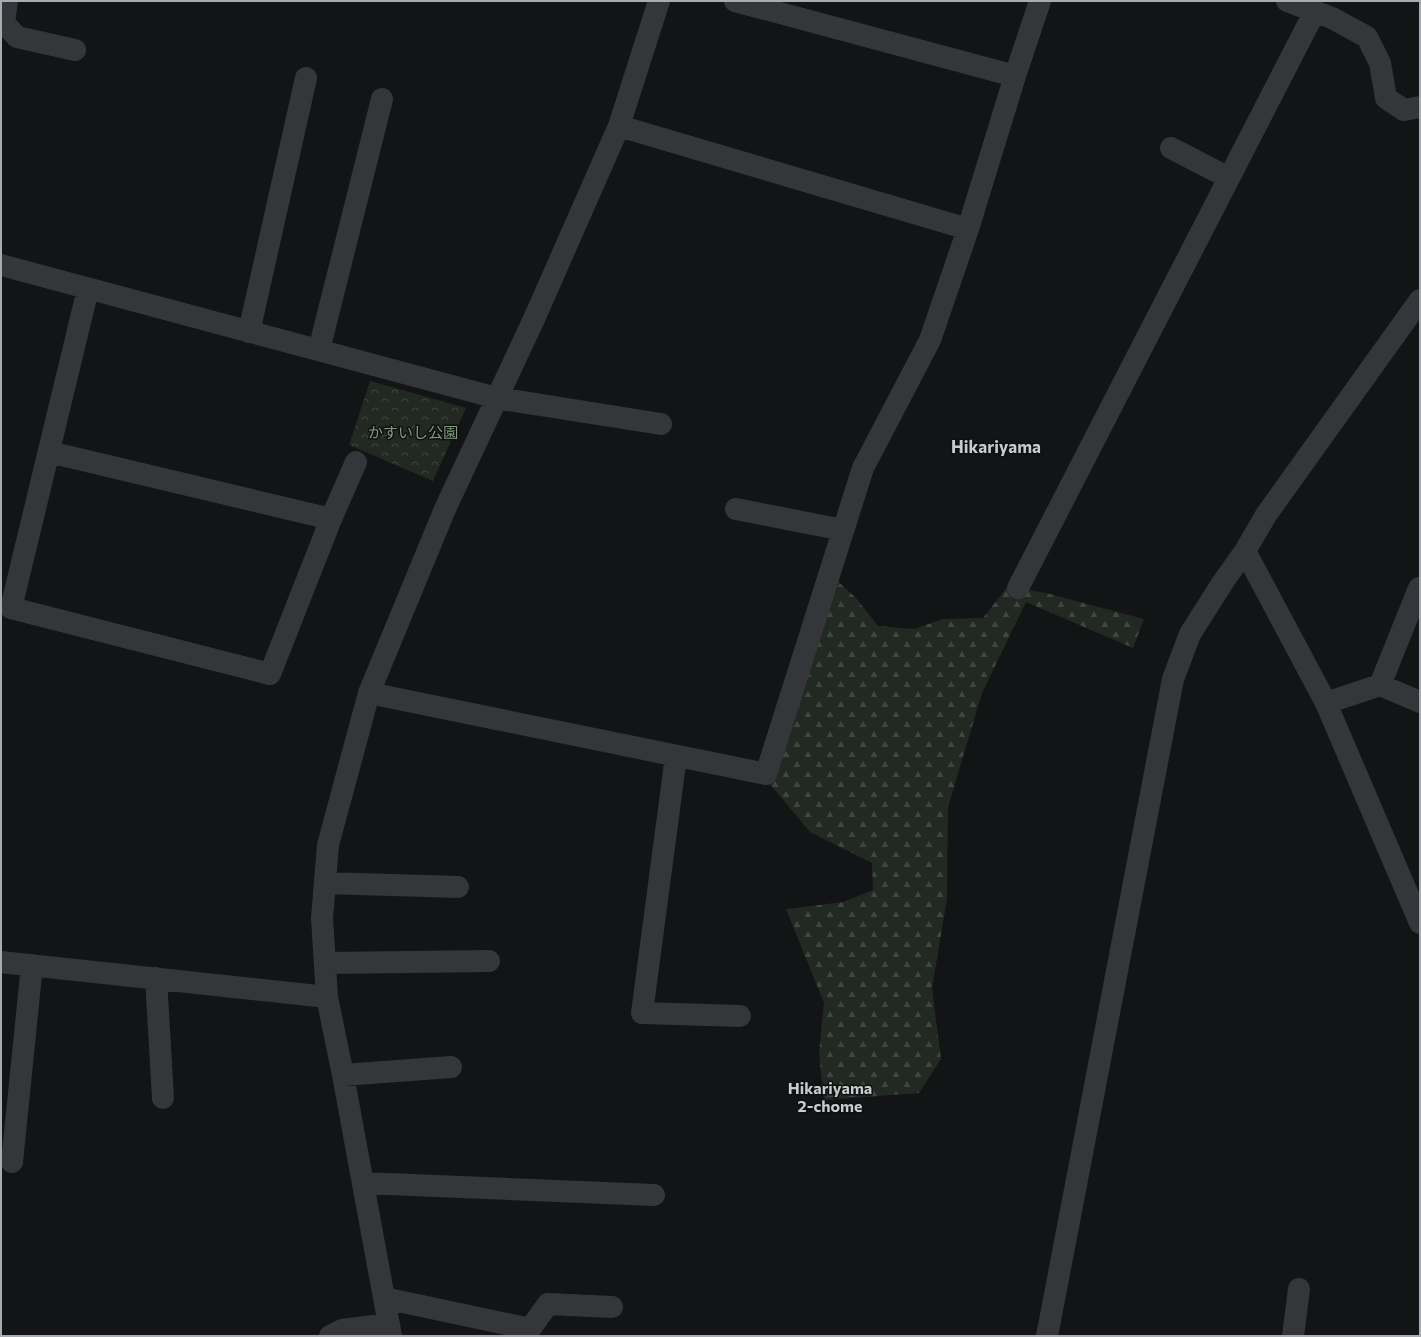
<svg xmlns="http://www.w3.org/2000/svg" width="1421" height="1337" viewBox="0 0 1421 1337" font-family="Commissioner,'Noto Sans JP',sans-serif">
  <defs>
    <pattern id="forest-firs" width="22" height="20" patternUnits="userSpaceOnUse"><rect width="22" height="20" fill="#222922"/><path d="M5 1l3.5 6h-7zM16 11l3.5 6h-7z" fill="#3f4540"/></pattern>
    <pattern id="park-crowns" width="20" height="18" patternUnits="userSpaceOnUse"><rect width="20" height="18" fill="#222922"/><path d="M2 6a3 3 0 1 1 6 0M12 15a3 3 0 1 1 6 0" fill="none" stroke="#3f4540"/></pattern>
  </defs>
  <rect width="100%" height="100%" fill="#131415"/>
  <path fill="url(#forest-firs)" d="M 830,574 L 856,598 L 878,626 L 915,629 L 942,619 L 983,618 L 1008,586 L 1050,594 L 1144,619 L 1133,648 L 1026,602 L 982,693 L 948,807 L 947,899 L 932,988 L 941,1059 L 919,1093 L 824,1100 L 819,1054 L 824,1003 L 786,909 L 843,902 L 873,890 L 872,863 L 810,832 L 768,782 Z"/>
  <path fill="url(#park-crowns)" d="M 370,381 L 466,408 L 433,481 L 349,445 Z"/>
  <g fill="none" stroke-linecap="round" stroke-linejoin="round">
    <path stroke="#353639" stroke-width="22" d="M 7,1 L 4,23 L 17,37 L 75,50
      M 735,1 L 1015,76
      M 1287,1 L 1332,18 L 1367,37 L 1380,63 L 1386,98 L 1404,110 L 1420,107
      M 619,126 L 968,229
      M 1171,148 L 1229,178
      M 1,265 L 497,398 L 661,424
      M 249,332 L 306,78
      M 319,350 L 382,99
      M 49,452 L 331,519 L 270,674 L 11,608 L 88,289
      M 736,509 L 843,530
      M 331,519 L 356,462
      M 1245,551 L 1326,703 L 1420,923
      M 1018,588 L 1315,11
      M 1380,685 L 1419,588
      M 369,693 L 766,774 L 863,468 L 930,340 L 968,229 L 1015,76 L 1040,1
      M 1326,703 L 1380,685 L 1420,702
      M 676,756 L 642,1013 L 740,1016
      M 325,883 L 458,887
      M 1,962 L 327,997
      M 325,963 L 489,961
      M 156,978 L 163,1098
      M 343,1075 L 451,1067
      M 12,1162 L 32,965
      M 363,1183 L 654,1195
      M 384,1298 L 530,1329 L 548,1304 L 612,1307
      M 330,1336 L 342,1330 L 389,1324
      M 391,1336 L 343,1075 L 327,997 L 322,918 L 328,845 L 369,693 L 445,509 L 534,319 L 619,126 L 659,1
      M 1047,1336 L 1173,679 L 1190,634 L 1223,582 L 1245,551 L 1266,515 L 1420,300
      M 1293,1336 L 1299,1289"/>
  </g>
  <g text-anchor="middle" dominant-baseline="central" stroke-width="3" stroke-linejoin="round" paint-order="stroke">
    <g font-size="15" fill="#829c80" stroke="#0f0f10">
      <text x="413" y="432">かすいし公園</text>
    </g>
    <g font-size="16" font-weight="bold" fill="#c7cbd0" stroke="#0f0f10">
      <text x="830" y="1087">Hikariyama<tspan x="830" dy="18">2-chome</tspan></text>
    </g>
    <g font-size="17" font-weight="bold" fill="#c7cbd0" stroke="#0f0f10">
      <text x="996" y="446">Hikariyama</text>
    </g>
  </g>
  <rect width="1421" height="1337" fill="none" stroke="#a7acb3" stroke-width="4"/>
</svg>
